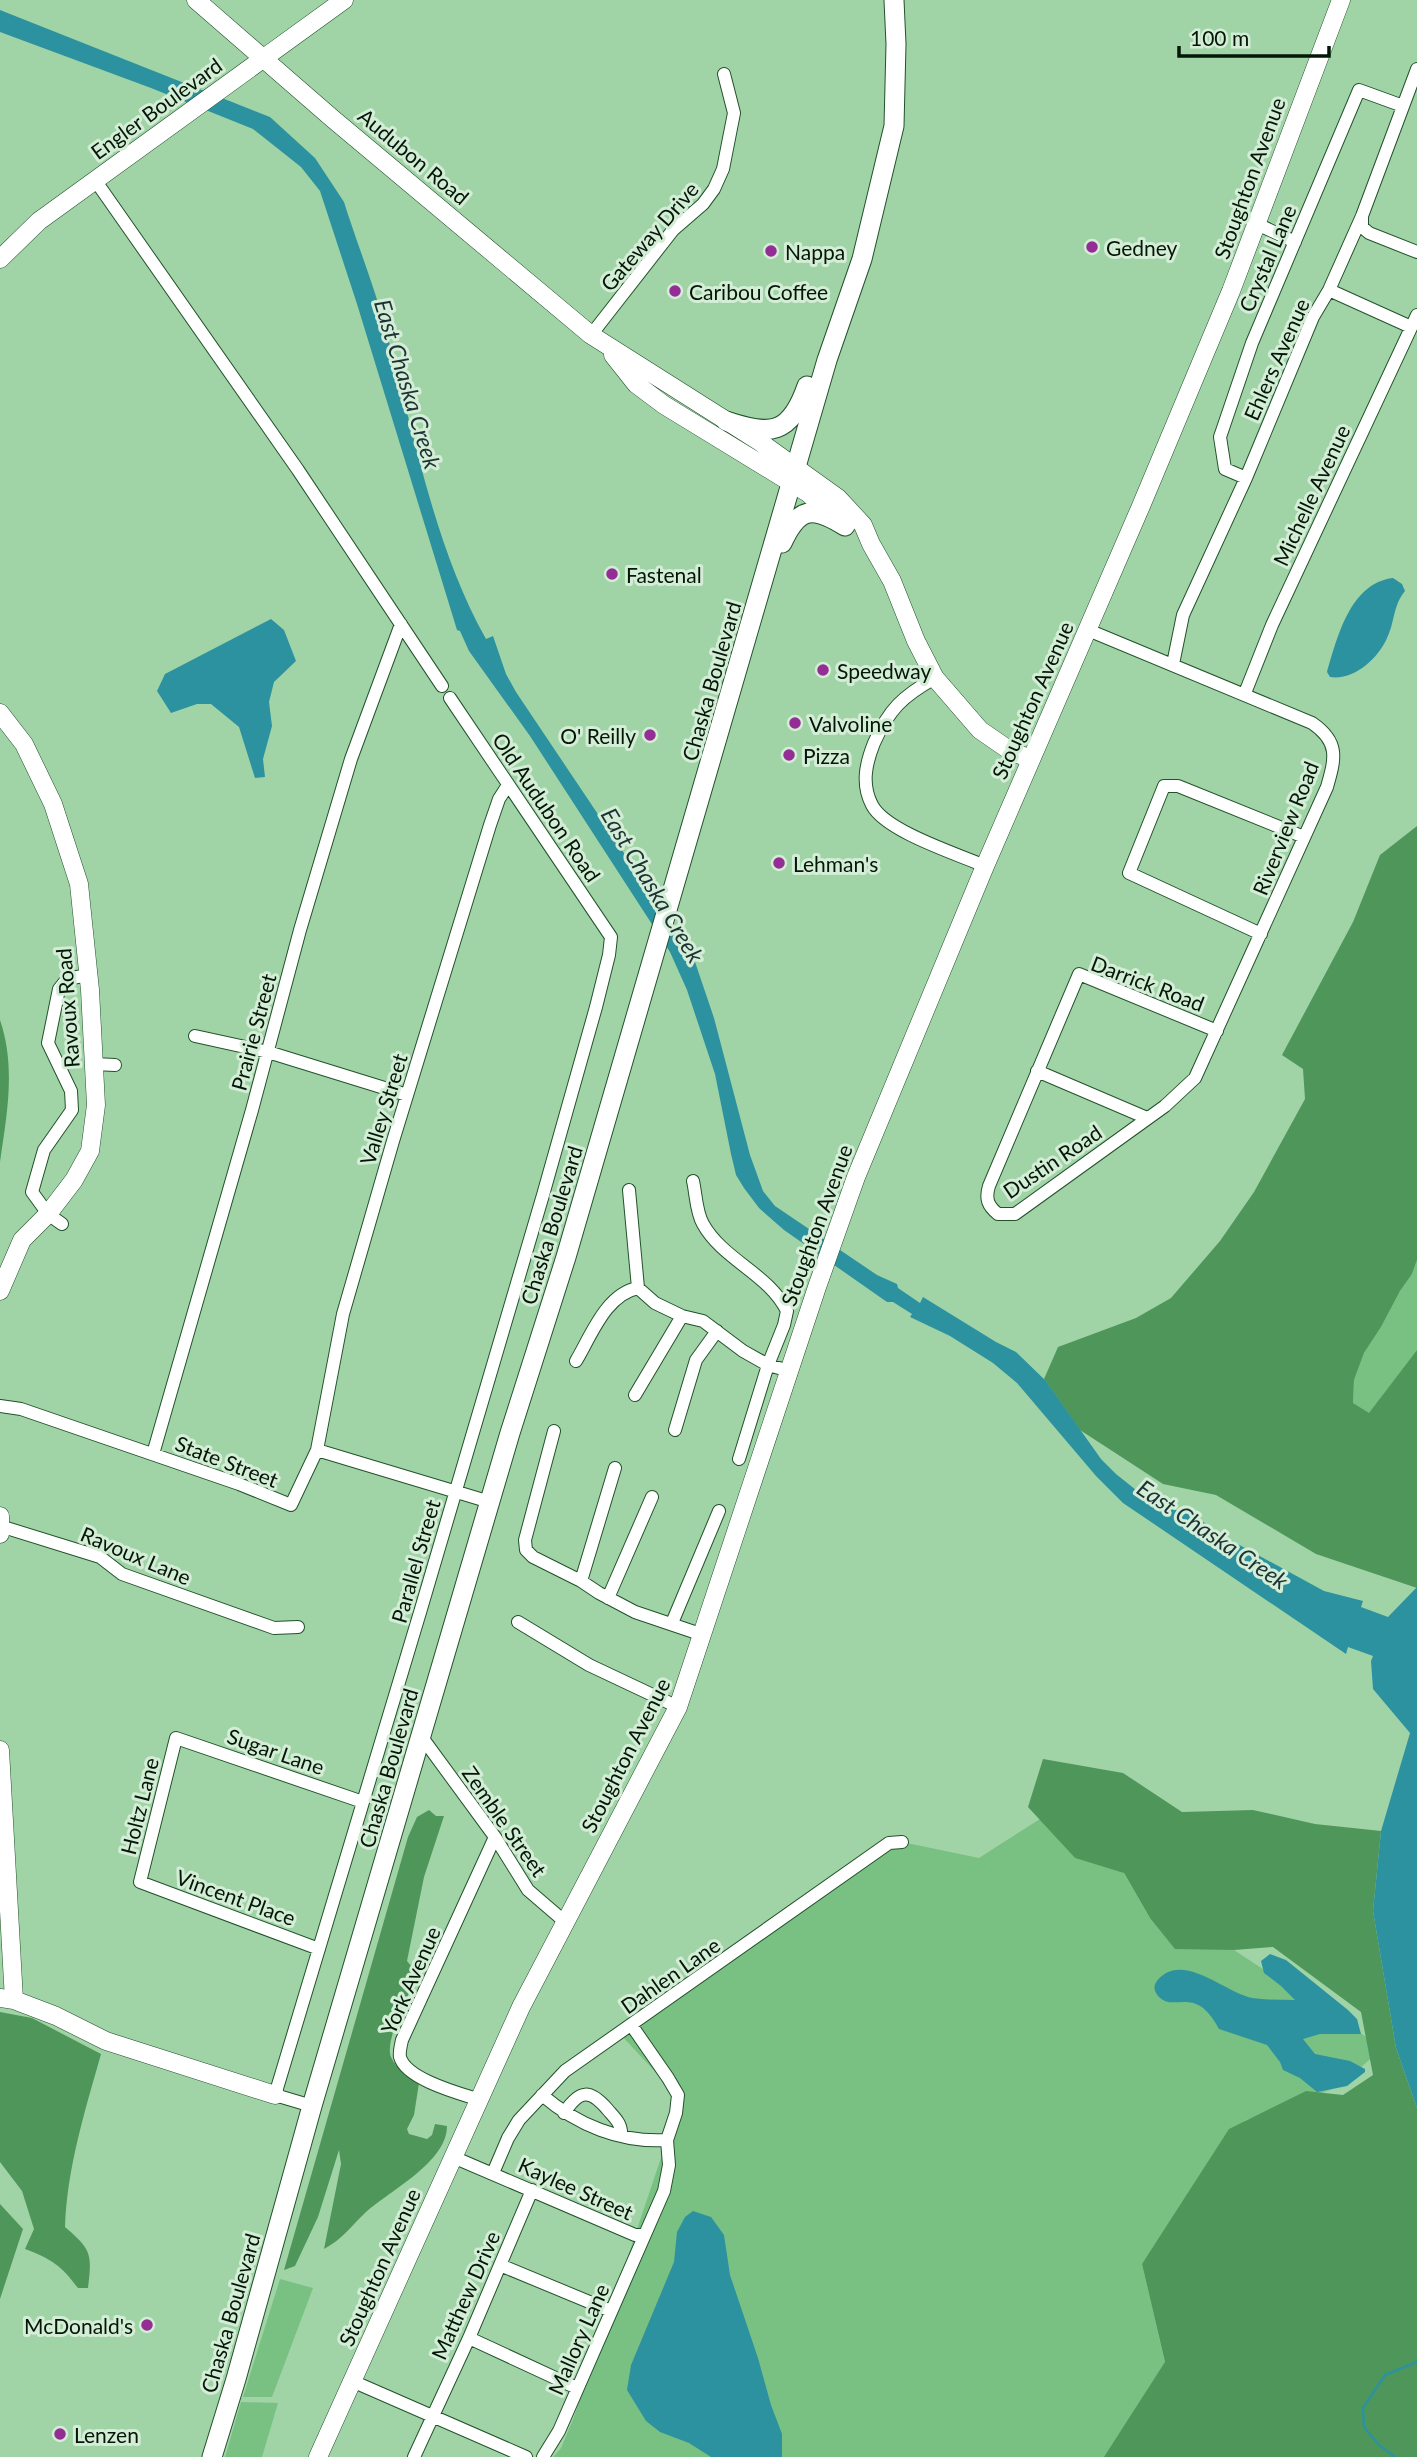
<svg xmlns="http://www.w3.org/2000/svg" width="1417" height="2457" viewBox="0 0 1417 2457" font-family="Lato,sans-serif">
  <rect width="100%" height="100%" fill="#a0d4a6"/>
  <path fill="#79c083" d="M 1417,1260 L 1417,1350 L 1369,1414 L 1353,1403 L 1354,1380 L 1364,1353 L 1381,1327 L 1400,1291 L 1412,1274 Z
    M 1040,1819 L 1075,1858 L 1123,1872 L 1150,1918 L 1234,1950 L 1383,2048 L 1338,2087 L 1246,2120 L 1142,2264 L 1165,2363 L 1106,2457 L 553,2457 L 561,2448 L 574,2417 L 667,2140 L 677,2095 L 620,2034 L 902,1842 L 979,1858 Z
    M 280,2279 L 313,2288 L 272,2397 L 243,2397 Z
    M 241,2402 L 278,2403 L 262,2457 L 225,2457 Z"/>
  <path fill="#4f965b" d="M 1417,826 L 1417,1260 L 1412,1274 L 1400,1291 L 1381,1327 L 1364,1353 L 1354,1380 L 1353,1403 L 1369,1413 L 1417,1350 L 1417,1588 L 1316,1554 L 1216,1495 L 1163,1484 L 1080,1430 L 1044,1379 L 1058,1347 L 1136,1318 L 1171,1298 L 1220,1241 L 1254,1192 L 1305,1099 L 1303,1069 L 1282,1055 L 1353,922 L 1380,855 Z
    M 0,1020 C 16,1067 7,1114 0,1162 Z
    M 1043,1759 L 1123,1773 L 1182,1812 L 1253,1810 L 1315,1824 L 1381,1831 L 1373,1911 L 1396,2048 L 1417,2108 L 1417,2457 L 1104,2457 L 1165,2362 L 1142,2264 L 1229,2129 L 1306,2091 L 1343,2095 L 1373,2075 L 1361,2012 L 1273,1947 L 1234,1950 L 1175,1949 L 1150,1918 L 1124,1873 L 1075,1858 L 1028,1807 Z
    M 429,1810 L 436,1816 L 444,1816 L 424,1877 L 407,1961 L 418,1974 C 410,1992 384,2040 391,2057 C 396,2069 409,2077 419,2083 L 414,2115 L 407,2129 L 409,2134 L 427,2139 L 432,2135 L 435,2124 L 447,2126 C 447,2162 391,2190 366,2212 C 351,2226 343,2239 324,2249 L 341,2164 L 339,2150 L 318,2217 L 295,2266 L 284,2270 L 408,1837 L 417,1817 Z
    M 0,2012 L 32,2018 L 101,2054 C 85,2111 67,2168 65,2227 C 92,2250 92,2254 88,2288 L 78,2288 C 61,2265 51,2259 25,2249 L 34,2229 L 22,2191 L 0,2162 Z
    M 0,2204 L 23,2229 L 0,2299 Z"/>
  <path fill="#2d929f" d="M 0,10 L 270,117 L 315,158 L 344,202 C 355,237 369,273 380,309 C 412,419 430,539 486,639 L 493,636 L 506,674 L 516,692 L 693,956 L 714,1018 L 750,1155 L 763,1191 L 775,1206 L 877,1275 L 897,1284 L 898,1288 L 920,1303 L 923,1297 L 996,1342 L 1016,1352 L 1045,1380 L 1101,1459 L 1116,1474 L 1151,1502 L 1194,1516 L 1234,1542 L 1324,1591 L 1363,1601 L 1361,1607 L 1388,1617 L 1417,1587 L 1417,2108 L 1396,2048 L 1373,1911 L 1381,1831 L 1410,1733 L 1373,1689 L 1371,1661 L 1373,1656 L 1348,1647 L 1346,1654 L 1123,1503 L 1096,1476 L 1017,1383 L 993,1363 L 950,1336 L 910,1317 L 912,1314 L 893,1302 L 887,1302 L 784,1230 L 759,1208 L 744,1188 L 736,1175 L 731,1154 L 715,1074 L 687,990 L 670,952 L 530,736 L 469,651 L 460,631 L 457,630 L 357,304 L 320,191 L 301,167 L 253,129 L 151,88 L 0,32 Z
    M 1393,578 L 1402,584 L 1405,591 C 1393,605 1395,622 1387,638 C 1378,659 1353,681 1330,677 L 1327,672 C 1337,638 1350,583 1393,578 Z
    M 271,619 L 284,630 L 296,661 L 274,682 L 269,702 L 272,726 L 263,759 L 265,777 L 255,778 L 239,727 L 211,704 L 197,704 L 171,713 L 157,691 L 165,674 Z
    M 1270,1954 L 1286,1960 L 1348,2010 L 1357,2019 L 1361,2034 L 1320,2034 L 1303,2039 L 1315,2054 L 1350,2061 L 1365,2069 L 1365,2072 L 1347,2086 L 1317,2092 L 1300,2078 L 1283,2070 L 1280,2062 L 1267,2045 L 1219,2029 C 1195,1983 1174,2014 1158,1996 C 1154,1991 1153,1986 1157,1981 C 1182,1950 1225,1993 1252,1998 C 1266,2000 1281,2000 1295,2000 L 1281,1986 L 1264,1973 L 1261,1961 Z
    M 693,2211 L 711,2217 L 724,2235 L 730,2275 L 758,2358 L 771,2405 L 782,2434 L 782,2457 L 711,2457 L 689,2443 L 660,2432 L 646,2421 L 627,2390 L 631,2365 L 674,2262 L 677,2232 L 685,2217 Z"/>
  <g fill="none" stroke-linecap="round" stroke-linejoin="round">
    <path stroke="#2d929f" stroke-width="2.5" d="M 1395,2457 L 1379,2445 L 1364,2427 L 1363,2408 L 1385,2375 L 1417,2362"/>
    <defs>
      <path id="street" d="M 95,180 L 298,470 L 442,686
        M 1362,216 L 1362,227 L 1369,233 L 1417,252
        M 1257,224 L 1295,242
        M 1329,290 L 1411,327
        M 591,335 L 673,230 L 703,204 L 714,189 L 723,169 L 734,113 L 724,74
        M 1246,478 L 1225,469 L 1220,437 L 1252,343 L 1359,90 L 1403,106
        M 1088,630 L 1312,723 C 1340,742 1335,759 1327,787 L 1195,1078 L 1165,1106 L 1015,1214 L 998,1214 C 988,1206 985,1199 989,1186 L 1079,974 L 1217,1031
        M 1173,664 L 1183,615 L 1246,478 L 1313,317 L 1329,290 L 1362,216 L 1417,69
        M 935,678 C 903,696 889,709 874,743 C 866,763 861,784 872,805 C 885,831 957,854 985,866
        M 1245,693 L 1272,625 L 1417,315
        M 1261,934 L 1129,873 L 1164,786 L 1178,786 L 1304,837
        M 195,1036 L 268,1052 L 407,1095
        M 94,1064 L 115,1065
        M 1037,1071 L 1147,1118
        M 693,1181 C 696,1194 696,1212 703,1224 C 723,1260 769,1274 787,1311 L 784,1325 L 768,1365 L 739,1459
        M 629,1190 L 638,1288
        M 62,1224 L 48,1214 L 32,1192 L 44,1150 L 72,1110 L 71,1091 L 48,1043 L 59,989 L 67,979 L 88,975
        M 576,1361 C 591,1336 606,1294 638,1288 L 655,1303 L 682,1316 L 703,1321 L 743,1351 L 768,1365 L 790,1371
        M 635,1395 L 682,1316
        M 0,1406 L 21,1409 L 239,1484 L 291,1505 L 317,1450 L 343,1314 L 393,1141 L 490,825 L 499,799 L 508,785
        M 675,1430 L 696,1360 L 717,1331
        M 554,1431 L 525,1540 L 526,1550 L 533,1557 L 581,1581 L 599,1593 L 635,1612 L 703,1635
        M 317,1450 L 490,1502
        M 153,1454 L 252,1110 L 300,930 L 351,759 L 401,624
        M 0,1526 L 100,1557 L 122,1574 L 274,1628 L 298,1627
        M 581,1581 L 615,1468
        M 608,1598 L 652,1497
        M 518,1622 L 589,1665 L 678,1707
        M 672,1623 L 719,1511
        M 421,1736 L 495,1837 L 528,1890 L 564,1921
        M 319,1949 L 140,1882 L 176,1738 L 363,1802
        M 542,2095 C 577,2125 621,2143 667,2140
        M 477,2099 C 458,2093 406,2079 400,2057 C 399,2052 401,2045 402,2040 L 495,1837
        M 312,2106 L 275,2095 L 421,1609 L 543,1195 L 596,1007 L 609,955 L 611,937 L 450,698
        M 564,2113 C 580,2089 590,2089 608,2110 C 615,2118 622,2124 621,2135
        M 453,2157 L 635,2235 L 644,2235
        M 493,2173 L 508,2138 L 519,2120 L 565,2071 L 889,1843 L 902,1842
        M 500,2265 L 611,2311
        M 469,2338 L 577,2388
        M 352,2381 L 526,2457
        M 414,2457 L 469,2338 L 532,2190
        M 543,2457 L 559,2431 L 664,2191 L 669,2165 L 667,2140 L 676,2113 L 678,2095 L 668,2078 L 632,2026"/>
      <path id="secondary" d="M 196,0 L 333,119 L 591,335 L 760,442 L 838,498 L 863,525 L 871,544 L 892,581 L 916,641 L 935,678 L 980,730 L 1009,750 L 1030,759
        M 0,259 L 39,221 L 344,0
        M 613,355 L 636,384 L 664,405 L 808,493 L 837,519
        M 0,713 L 24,744 L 53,804 L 79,884 L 90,990 L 96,1105 L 90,1151 L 74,1180 L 48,1214 L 22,1240 L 0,1291
        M 0,1516 L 0,1534
        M 0,1750 L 14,2000
        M 0,1998 L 14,2000 L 56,2016 L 106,2041 L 275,2095
        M 318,2457 L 521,2007 L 678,1707 L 817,1287 L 856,1177 L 985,866 L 1141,506 L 1231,291 L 1341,0"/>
      <path id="primary" d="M 726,421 C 771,436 790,435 807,386
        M 782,543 C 799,506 813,506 845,526
        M 212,2457 L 236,2379 L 312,2106 L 510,1433 L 566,1257 L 827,360 L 862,259 L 894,126 L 896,44 L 894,0"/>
    </defs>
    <use href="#street" stroke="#22522b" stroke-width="14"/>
    <use href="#secondary" stroke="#22522b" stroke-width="19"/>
    <use href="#primary" stroke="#22522b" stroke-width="21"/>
    <use href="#street" stroke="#fff" stroke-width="12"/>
    <use href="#secondary" stroke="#fff" stroke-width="18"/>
    <use href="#primary" stroke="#fff" stroke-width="19"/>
  </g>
  <g fill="#942e94" stroke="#d4edd6" stroke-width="2.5">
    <circle cx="1092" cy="247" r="7"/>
    <circle cx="771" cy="251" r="7"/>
    <circle cx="675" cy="291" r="7"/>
    <circle cx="612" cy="574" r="7"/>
    <circle cx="823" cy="670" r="7"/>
    <circle cx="795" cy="723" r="7"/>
    <circle cx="650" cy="735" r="7"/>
    <circle cx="789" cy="755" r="7"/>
    <circle cx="779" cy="863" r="7"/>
    <circle cx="147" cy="2325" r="7"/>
    <circle cx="60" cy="2434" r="7"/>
  </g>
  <g text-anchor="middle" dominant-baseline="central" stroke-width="6" stroke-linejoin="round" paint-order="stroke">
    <g font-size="21" fill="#041707" stroke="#d4edd6">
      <text transform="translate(156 108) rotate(-36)">Engler Boulevard</text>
      <text transform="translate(414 156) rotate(40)">Audubon Road</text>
      <text transform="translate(1249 178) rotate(-70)">Stoughton Avenue</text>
      <text transform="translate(649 236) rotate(-49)">Gateway Drive</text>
      <text transform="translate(1267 258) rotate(-67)">Crystal Lane</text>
      <text transform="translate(1276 359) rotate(-66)">Ehlers Avenue</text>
      <text transform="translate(1311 495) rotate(-65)">Michelle Avenue</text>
      <text transform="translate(711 681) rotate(-74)">Chaska Boulevard</text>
      <text transform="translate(1032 700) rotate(-66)">Stoughton Avenue</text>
      <text transform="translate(547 807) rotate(56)">Old Audubon Road</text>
      <text transform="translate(1285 828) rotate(-68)">Riverview Road</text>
      <text transform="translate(1148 983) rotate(21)">Darrick Road</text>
      <text transform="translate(67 1008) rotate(-94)">Ravoux Road</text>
      <text transform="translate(253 1032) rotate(-75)">Prairie Street</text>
      <text transform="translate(383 1109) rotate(-73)">Valley Street</text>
      <text transform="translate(1052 1161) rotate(-34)">Dustin Road</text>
      <text transform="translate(551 1225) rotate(-73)">Chaska Boulevard</text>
      <text transform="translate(816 1225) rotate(-70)">Stoughton Avenue</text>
      <text transform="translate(227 1461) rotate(21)">State Street</text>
      <text transform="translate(136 1555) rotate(23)">Ravoux Lane</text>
      <text transform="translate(415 1561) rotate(-74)">Parallel Street</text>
      <text transform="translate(276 1751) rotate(19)">Sugar Lane</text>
      <text transform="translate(625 1755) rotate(-63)">Stoughton Avenue</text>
      <text transform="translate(388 1768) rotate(-74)">Chaska Boulevard</text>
      <text transform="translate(139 1806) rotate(-76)">Holtz Lane</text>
      <text transform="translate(505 1821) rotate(55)">Zemble Street</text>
      <text transform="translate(236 1897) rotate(20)">Vincent Place</text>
      <text transform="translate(670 1975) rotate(-35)">Dahlen Lane</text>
      <text transform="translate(410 1980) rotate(-66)">York Avenue</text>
      <text transform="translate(576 2188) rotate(24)">Kaylee Street</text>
      <text transform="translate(379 2267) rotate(-66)">Stoughton Avenue</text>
      <text transform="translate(465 2295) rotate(-66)">Matthew Drive</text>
      <text transform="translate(230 2313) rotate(-74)">Chaska Boulevard</text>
      <text transform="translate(578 2339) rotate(-66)">Mallory Lane</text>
    </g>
    <g font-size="21" fill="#041707" stroke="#d4edd6" text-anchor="start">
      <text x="1106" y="247">Gedney</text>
      <text x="785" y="251">Nappa</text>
      <text x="689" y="291">Caribou Coffee</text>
      <text x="626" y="574">Fastenal</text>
      <text x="837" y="670">Speedway</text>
      <text x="809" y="723">Valvoline</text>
      <text x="636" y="735" text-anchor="end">O' Reilly</text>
      <text x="803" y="755">Pizza</text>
      <text x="793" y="863">Lehman's</text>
      <text x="133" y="2325" text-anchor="end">McDonald's</text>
      <text x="74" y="2434">Lenzen</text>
    </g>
    <g font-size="23" font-style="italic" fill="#1c3235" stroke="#d4edd6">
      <text transform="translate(408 384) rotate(73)">East Chaska Creek</text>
      <text transform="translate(653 885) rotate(59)">East Chaska Creek</text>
      <text transform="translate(1213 1534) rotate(34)">East Chaska Creek</text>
    </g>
  </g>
  <path d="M1179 46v10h150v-10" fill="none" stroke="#041707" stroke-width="3.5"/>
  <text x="1190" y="46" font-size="21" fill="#041707" stroke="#d4edd6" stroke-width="5" paint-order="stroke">100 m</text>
</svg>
